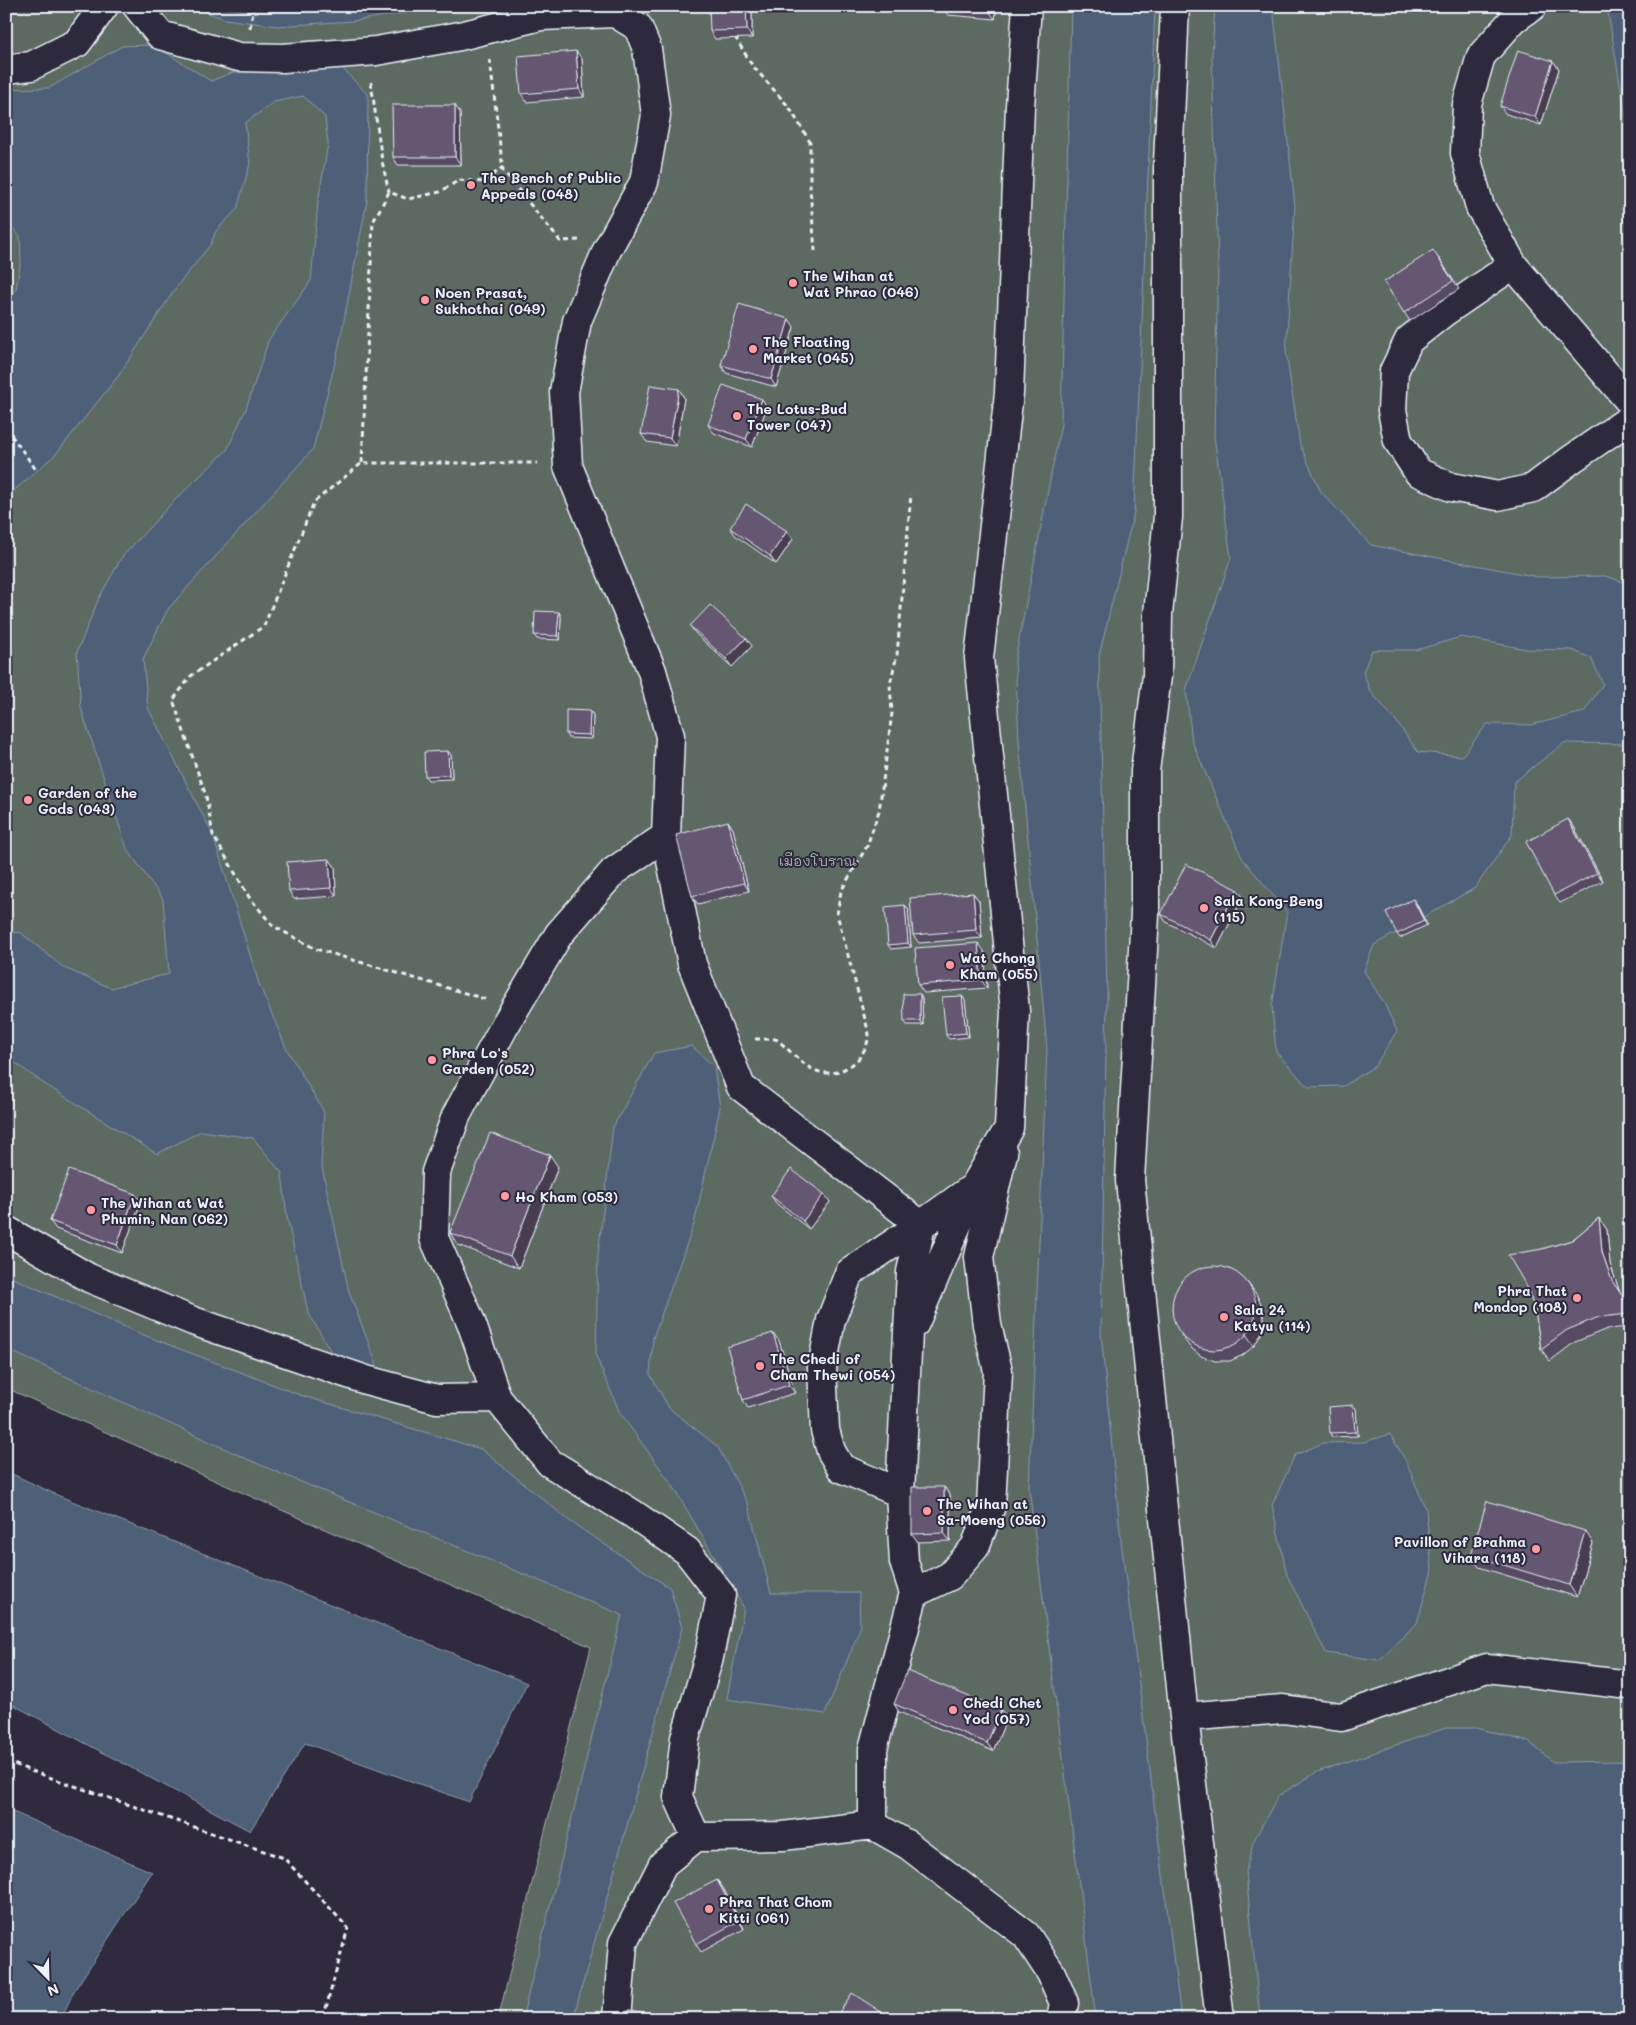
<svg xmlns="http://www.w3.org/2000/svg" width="1636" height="2025" viewBox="0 0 1636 2025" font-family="Mali,'Playpen Sans Thai',sans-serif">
  <rect width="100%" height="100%" fill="#2f2a3d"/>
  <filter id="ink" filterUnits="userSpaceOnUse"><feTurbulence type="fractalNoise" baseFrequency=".02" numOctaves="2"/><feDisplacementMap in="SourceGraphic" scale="10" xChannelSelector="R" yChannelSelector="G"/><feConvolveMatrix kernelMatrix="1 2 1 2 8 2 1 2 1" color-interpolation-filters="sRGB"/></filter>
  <g filter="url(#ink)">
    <path fill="#5c6b62" stroke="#a2aead" d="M 6,6 L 1630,6 L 1630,2019 L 498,2019 L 591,1647 L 6,1388 Z"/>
    <path fill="#4e6078" stroke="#8c9aab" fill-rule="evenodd" d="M 189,6 L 212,6 L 253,12 L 329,12 L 354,6 L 429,6 L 417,11 L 353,21 L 277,26 L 225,19 Z
      M 1071,6 L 1155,6 L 1134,512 L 1099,656 L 1107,991 L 1101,1334 L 1121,1541 L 1181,2019 L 1096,2019 L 1029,1488 L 1047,1049 L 1019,740 L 1015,660 L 1061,424 Z
      M 1215,6 L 1273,6 L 1295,206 L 1286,352 L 1300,445 L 1321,492 L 1371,545 L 1538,577 L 1605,576 L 1630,584 L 1630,744 L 1564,743 L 1514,782 L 1512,835 L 1475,888 L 1374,945 L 1364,971 L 1384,1003 L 1397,1031 L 1375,1066 L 1344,1086 L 1308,1087 L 1276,1052 L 1272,1006 L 1287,912 L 1242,858 L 1192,741 L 1186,690 L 1231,558 L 1214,435 L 1218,264 L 1212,56 ZM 1461,637 L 1526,649 L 1572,650 L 1591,658 L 1603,684 L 1584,712 L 1531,725 L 1487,724 L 1462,756 L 1418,752 L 1396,721 L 1370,691 L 1363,672 L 1372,650 L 1416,650 Z
      M 1618,6 L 1630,6 L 1630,142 L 1608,12 Z
      M 154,45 L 211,81 L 254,64 L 341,67 L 368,95 L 367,201 L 338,351 L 313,449 L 168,609 L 143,659 L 148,708 L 213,835 L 259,984 L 287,1050 L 324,1112 L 321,1163 L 349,1292 L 378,1368 L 334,1357 L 308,1312 L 287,1217 L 282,1173 L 253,1138 L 201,1131 L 157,1154 L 43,1083 L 6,1056 L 6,934 L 20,932 L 64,968 L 111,988 L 169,974 L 163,899 L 127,849 L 81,708 L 77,652 L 99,598 L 122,557 L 172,503 L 227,450 L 246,409 L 269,339 L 311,281 L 318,202 L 328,144 L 325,117 L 303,96 L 274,102 L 245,123 L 250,164 L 237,209 L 216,231 L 211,244 L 177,286 L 119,375 L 56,454 L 10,494 L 6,511 L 6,300 L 16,289 L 21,260 L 20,236 L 6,221 L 6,89 L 49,88 L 122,46 Z
      M 692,1046 L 714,1067 L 720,1108 L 694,1224 L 653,1338 L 650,1374 L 669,1408 L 718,1447 L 748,1504 L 771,1593 L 859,1593 L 860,1629 L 825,1714 L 727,1699 L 744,1608 L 673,1486 L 620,1413 L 596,1356 L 598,1255 L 613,1127 L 654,1053 Z
      M 6,1275 L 141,1334 L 300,1395 L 481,1449 L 571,1522 L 670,1588 L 682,1628 L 573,2019 L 522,2019 L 622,1615 L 265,1467 L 6,1349 Z
      M 1390,1434 L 1406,1461 L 1426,1510 L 1432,1570 L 1417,1623 L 1379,1660 L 1326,1653 L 1287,1575 L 1272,1505 L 1295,1455 L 1323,1443 L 1364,1442 Z
      M 6,1471 L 57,1495 L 527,1683 L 469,1802 L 305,1743 L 250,1831 L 6,1701 Z
      M 1446,1728 L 1476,1728 L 1529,1742 L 1553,1762 L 1630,1761 L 1630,2019 L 1260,2019 L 1246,1872 L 1253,1842 L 1278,1796 L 1317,1772 Z
      M 6,1809 L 152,1872 L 74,1991 L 61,2019 L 6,2019 Z"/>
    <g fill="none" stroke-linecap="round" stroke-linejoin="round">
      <defs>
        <path id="minor" d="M 137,6 L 160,35 L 239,57 L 283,58 L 376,51 L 460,36 L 541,16 L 615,13 L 638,27 L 647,49 L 656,115 L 644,182 L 607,250 L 577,321 L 564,392 L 568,466 L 652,671 L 670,736 L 666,836 L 692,964 L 741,1087 L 921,1225
          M 1175,6 L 1168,164 L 1168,517 L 1158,614 L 1157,676 L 1145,771 L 1145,914 L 1130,1180 L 1184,1717 L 1220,2019
          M 1533,6 L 1514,19 L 1481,56 L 1467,104 L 1465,153 L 1480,207 L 1513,265 L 1630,402
          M 6,69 L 31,66 L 77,43 L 104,6
          M 1513,265 L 1443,313 L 1409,340 L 1394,371 L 1392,410 L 1398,441 L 1418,472 L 1451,487 L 1498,496 L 1533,488 L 1572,459 L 1630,419
          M 666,836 L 614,871 L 559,934 L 504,1027 L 456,1116 L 436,1172 L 434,1238 L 471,1322 L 497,1398 L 550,1463 L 633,1514 L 687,1551 L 721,1595 L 709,1657 L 685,1738 L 678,1797 L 696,1837 L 783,1836 L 873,1825
          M 921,1225 L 911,1272 L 900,1493 L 904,1562 L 914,1593 L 873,1749 L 873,1825 L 908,1845 L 1026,1935 L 1051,1973 L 1064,2003 L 1061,2019
          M 6,1230 L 89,1278 L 193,1321 L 366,1380 L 437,1399 L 497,1398
          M 915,1323 L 973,1188
          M 900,1493 L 841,1468 L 831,1451 L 825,1430 L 822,1368 L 831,1320 L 849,1273 L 921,1225 L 974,1187 L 1009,1128 L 1015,1011 L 979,658 L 1009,393 L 1020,106 L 1027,6
          M 914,1593 L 950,1576 L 975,1547 L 991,1506 L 998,1371 L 987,1325 L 979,1257 L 1003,1153
          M 1184,1717 L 1283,1709 L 1341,1717 L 1487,1668 L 1630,1685
          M 617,2019 L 623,1943 L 663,1864 L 696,1837"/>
      </defs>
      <use href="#minor" stroke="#e8f1f8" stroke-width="31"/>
      <path stroke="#e8f1f8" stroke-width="3" stroke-dasharray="5 4" stroke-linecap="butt" d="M 250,28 L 254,6
        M 735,37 L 752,65 L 789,107 L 810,142 L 810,188 L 815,251
        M 490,60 L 503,171 L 560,241 L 579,240
        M 371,82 L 382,161 L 389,192
        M 6,428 L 37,471
        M 362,463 L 373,222 L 389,192 L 408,199 L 440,192 L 459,180 L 484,182 L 503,167
        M 485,999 L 316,949 L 273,926 L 249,897 L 213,835 L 206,796 L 173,700 L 191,676 L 264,626 L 314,502 L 362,463 L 537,463
        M 755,1039 L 776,1039 C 801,1059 816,1086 850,1066 C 861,1059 868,1046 869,1034 L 837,914 L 841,891 L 867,846 L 879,811 L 892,713 L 890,684 L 897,655 L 911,494
        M 6,1761 L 31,1771 L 284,1858 L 348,1928 L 323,2019"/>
      <use href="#minor" stroke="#2f2a3d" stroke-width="28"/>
    </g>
    <path fill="#574a62" stroke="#e8f1f8" d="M 752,6 L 752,38 L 715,39 L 710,31 Z
      M 997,6 L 995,19 L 948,15 L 942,7 Z
      M 582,59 L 584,97 L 527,102 L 521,94 Z
      M 1553,61 L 1559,69 L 1541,125 L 1506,114 L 1500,106 Z
      M 460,113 L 461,165 L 398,165 L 393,157 Z
      M 1439,258 L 1459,289 L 1410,321 L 1384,282 Z
      M 794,327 L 776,387 L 726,373 L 721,365 Z
      M 679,389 L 684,398 L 676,446 L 647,442 L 641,434 Z
      M 767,407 L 752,447 L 714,433 L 708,425 Z
      M 730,528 L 793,539 L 776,564 L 736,536 Z
      M 561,616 L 560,640 L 537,639 L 534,635 Z
      M 690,626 L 752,646 L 732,667 L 696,634 Z
      M 590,711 L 593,715 L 592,739 L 568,738 L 566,734 Z
      M 451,755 L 452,779 L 428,780 L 425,776 Z
      M 1568,819 L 1574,827 L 1603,881 L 1560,903 L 1554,895 Z
      M 728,821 L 733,829 L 749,891 L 698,904 L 692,896 Z
      M 329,859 L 335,867 L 336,896 L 294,899 L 289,891 Z
      M 973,893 L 979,901 L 982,938 L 919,943 L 913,935 Z
      M 1243,897 L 1217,948 L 1166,922 L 1161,914 Z
      M 1413,899 L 1416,903 L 1427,925 L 1400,938 L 1397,934 Z
      M 908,909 L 911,947 L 891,949 L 888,945 Z
      M 984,951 L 987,988 L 924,993 L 918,985 Z
      M 920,994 L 922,998 L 923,1025 L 907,1025 L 904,1021 Z
      M 962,996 L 965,1000 L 969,1037 L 949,1039 L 946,1035 Z
      M 558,1167 L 519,1268 L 458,1245 L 450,1233 Z
      M 135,1194 L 141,1202 L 122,1253 L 56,1229 L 50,1221 Z
      M 771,1196 L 830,1202 L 809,1229 L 777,1204 Z
      M 1599,1218 L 1607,1230 L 1610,1264 L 1616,1281 L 1620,1293 L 1630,1307 L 1630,1327 L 1607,1329 L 1575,1342 L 1550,1361 L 1541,1349 L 1535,1310 L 1527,1287 L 1542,1249 L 1572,1240 Z
      M 1247,1282 L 1256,1294 L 1262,1306 L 1264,1319 L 1261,1334 L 1254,1346 L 1243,1355 L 1230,1361 L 1215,1361 L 1201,1356 L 1190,1347 L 1181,1335 Z
      M 779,1341 L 795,1393 L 748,1408 L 743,1400 Z
      M 1353,1405 L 1356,1409 L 1358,1436 L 1332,1437 L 1330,1433 Z
      M 944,1487 L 950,1495 L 950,1541 L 918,1542 L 912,1534 Z
      M 1593,1543 L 1577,1597 L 1479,1567 L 1471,1555 Z
      M 894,1704 L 1007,1718 L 993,1751 L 899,1712 Z
      M 717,1880 L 723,1888 L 744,1929 L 701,1952 L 696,1944 Z"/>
    <path fill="#473c50" stroke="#e8f1f8" d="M 746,6 L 752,6 L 752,38 L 747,30 Z
      M 990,6 L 997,6 L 995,19 L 989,11 Z
      M 576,51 L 582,59 L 584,97 L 579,89 Z
      M 1553,61 L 1559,69 L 1541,125 L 1535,117 Z
      M 455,105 L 460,113 L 461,165 L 455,157 Z
      M 789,319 L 794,327 L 776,387 L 771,379 Z
      M 679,389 L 684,398 L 676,446 L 670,438 Z
      M 762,399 L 767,407 L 752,447 L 746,439 Z
      M 787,531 L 793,539 L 776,564 L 770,556 Z
      M 559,612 L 561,616 L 560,640 L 557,636 Z
      M 746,638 L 752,646 L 732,667 L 726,659 Z
      M 590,711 L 593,715 L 592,739 L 589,735 Z
      M 448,751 L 451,755 L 452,779 L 449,775 Z
      M 1568,819 L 1574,827 L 1603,881 L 1597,873 Z
      M 728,821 L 733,829 L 749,891 L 744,883 Z
      M 329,859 L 335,867 L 336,896 L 331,888 Z
      M 1237,889 L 1243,897 L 1217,948 L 1211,940 Z
      M 973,893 L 979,901 L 982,938 L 976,930 Z
      M 1413,899 L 1416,903 L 1427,925 L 1424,921 Z
      M 905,905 L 908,909 L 911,947 L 908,943 Z
      M 978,943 L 984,951 L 987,988 L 981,980 Z
      M 920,994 L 922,998 L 923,1025 L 920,1021 Z
      M 962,996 L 965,1000 L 969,1037 L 966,1033 Z
      M 550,1155 L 558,1167 L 519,1268 L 510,1256 Z
      M 135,1194 L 141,1202 L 122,1253 L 117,1245 Z
      M 824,1194 L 830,1202 L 809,1229 L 803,1221 Z
      M 1599,1218 L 1607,1230 L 1610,1264 L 1620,1293 L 1612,1281 L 1602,1252 Z
      M 1247,1282 L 1256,1294 L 1262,1306 L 1264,1319 L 1261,1334 L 1254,1346 L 1246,1334 Z
      M 773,1333 L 779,1341 L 795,1393 L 789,1385 Z
      M 1353,1405 L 1356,1409 L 1358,1436 L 1355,1432 Z
      M 944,1487 L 950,1495 L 950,1541 L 944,1533 Z
      M 1585,1531 L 1593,1543 L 1577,1597 L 1569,1585 Z
      M 1001,1710 L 1007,1718 L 993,1751 L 987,1743 Z
      M 717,1880 L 723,1888 L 744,1929 L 739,1921 Z"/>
    <path fill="#655672" stroke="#e8f1f8" d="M 709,6 L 746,6 L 747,30 L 710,31 Z
      M 943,6 L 990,6 L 989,11 Z
      M 1518,50 L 1553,61 L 1535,117 L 1500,106 Z
      M 576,51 L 579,89 L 521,94 L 518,56 Z
      M 392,105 L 455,105 L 455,157 L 393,157 Z
      M 1433,250 L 1453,281 L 1404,313 L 1384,282 Z
      M 739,304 L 789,319 L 771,379 L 721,365 Z
      M 650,385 L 679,389 L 670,438 L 641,434 Z
      M 723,385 L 762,399 L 746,439 L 708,425 Z
      M 746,504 L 787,531 L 770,556 L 730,528 Z
      M 710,605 L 746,638 L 726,659 L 690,626 Z
      M 535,611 L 559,612 L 557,636 L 534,635 Z
      M 566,710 L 590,711 L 589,735 L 566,734 Z
      M 448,751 L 449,775 L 425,776 L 424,752 Z
      M 1568,819 L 1597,873 L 1554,895 L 1526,842 Z
      M 728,821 L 744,883 L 692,896 L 676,835 Z
      M 329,859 L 331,888 L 289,891 L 287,862 Z
      M 1186,864 L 1237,889 L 1211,940 L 1161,914 Z
      M 973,893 L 976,930 L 913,935 L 910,898 Z
      M 1413,899 L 1424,921 L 1397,934 L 1386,912 Z
      M 905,905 L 908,943 L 888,945 L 885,907 Z
      M 978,943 L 981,980 L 918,985 L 915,948 Z
      M 903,994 L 920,994 L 920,1021 L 904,1021 Z
      M 962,996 L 966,1033 L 946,1035 L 942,997 Z
      M 490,1133 L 550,1155 L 510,1256 L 450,1233 Z
      M 791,1169 L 824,1194 L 803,1221 L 771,1196 Z
      M 69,1170 L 135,1194 L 117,1245 L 50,1221 Z
      M 1599,1218 L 1602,1252 L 1612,1281 L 1630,1307 L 1630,1314 L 1599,1317 L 1567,1330 L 1541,1349 L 1535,1310 L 1527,1287 L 1508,1255 L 1542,1249 L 1572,1240 Z
      M1172 1308a42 42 0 1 1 84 0a42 42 0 1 1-84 0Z
      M 773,1333 L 789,1385 L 743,1400 L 727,1347 Z
      M 1353,1405 L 1355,1432 L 1330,1433 L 1328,1407 Z
      M 912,1487 L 944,1487 L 944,1533 L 912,1534 Z
      M 1487,1501 L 1585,1531 L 1569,1585 L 1471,1555 Z
      M 907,1671 L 1001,1710 L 987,1743 L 894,1704 Z
      M 717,1880 L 739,1921 L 696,1944 L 673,1903 Z
      M 852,1993 L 892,2019 L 835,2019 Z
      M 629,2010 L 659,2015 L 658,2019 L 628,2019 Z
      M 1550,2012 L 1602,2015 L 1623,2019 L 1491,2019 L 1492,2015 Z"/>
  </g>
  <g fill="#ff9aa2" stroke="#2f2a3d" stroke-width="2">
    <circle cx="471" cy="185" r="5"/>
    <circle cx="793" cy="283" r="5"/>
    <circle cx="425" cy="300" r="5"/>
    <circle cx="753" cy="349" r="5"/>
    <circle cx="737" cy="416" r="5"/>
    <circle cx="28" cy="800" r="5"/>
    <circle cx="1204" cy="908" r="5"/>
    <circle cx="950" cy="965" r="5"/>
    <circle cx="432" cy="1060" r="5"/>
    <circle cx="505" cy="1196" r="5"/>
    <circle cx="91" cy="1210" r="5"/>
    <circle cx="1577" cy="1298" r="5"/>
    <circle cx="1224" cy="1317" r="5"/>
    <circle cx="760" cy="1366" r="5"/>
    <circle cx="927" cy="1511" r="5"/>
    <circle cx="1536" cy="1549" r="5"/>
    <circle cx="953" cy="1710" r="5"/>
    <circle cx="709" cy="1909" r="5"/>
  </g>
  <g text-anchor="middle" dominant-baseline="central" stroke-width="4" stroke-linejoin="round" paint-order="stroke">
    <g font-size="14" font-weight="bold" fill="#e8f1f8" stroke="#2f2a3d" text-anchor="start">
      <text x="481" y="177">The Bench of Public<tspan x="481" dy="16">Appeals (048)</tspan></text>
      <text x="803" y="275">The Wihan at<tspan x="803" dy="16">Wat Phrao (046)</tspan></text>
      <text x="435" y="292">Noen Prasat,<tspan x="435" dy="16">Sukhothai (049)</tspan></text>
      <text x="763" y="341">The Floating<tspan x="763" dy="16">Market (045)</tspan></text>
      <text x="747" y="408">The Lotus-Bud<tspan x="747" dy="16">Tower (047)</tspan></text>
      <text x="38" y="792">Garden of the<tspan x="38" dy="16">Gods (043)</tspan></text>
      <text x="1214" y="900">Sala Kong-Beng<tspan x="1214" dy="16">(115)</tspan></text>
      <text x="960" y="957">Wat Chong<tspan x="960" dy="16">Kham (055)</tspan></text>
      <text x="442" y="1052">Phra Lo's<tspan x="442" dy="16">Garden (052)</tspan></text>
      <text x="515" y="1196">Ho Kham (053)</text>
      <text x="101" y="1202">The Wihan at Wat<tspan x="101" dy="16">Phumin, Nan (062)</tspan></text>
      <text x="1567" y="1290" text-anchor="end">Phra That<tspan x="1567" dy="16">Mondop (108)</tspan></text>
      <text x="1234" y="1309">Sala 24<tspan x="1234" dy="16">Katyu (114)</tspan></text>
      <text x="770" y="1358">The Chedi of<tspan x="770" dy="16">Cham Thewi (054)</tspan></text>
      <text x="937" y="1503">The Wihan at<tspan x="937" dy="16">Sa-Moeng (056)</tspan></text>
      <text x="1526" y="1541" text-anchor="end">Pavillon of Brahma<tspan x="1526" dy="16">Vihara (118)</tspan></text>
      <text x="963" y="1702">Chedi Chet<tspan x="963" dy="16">Yod (057)</tspan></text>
      <text x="719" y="1901">Phra That Chom<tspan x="719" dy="16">Kitti (061)</tspan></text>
    </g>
    <g font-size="14" fill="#a9b5b4" stroke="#2f2a3d">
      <text x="818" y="860">เมืองโบราณ</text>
    </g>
  </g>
  <rect width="1636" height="2025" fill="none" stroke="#2f2a3d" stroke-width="25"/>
  <rect x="12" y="12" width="1611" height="2000" fill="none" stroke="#e8f1f8" stroke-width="2" filter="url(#ink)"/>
  <g transform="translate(48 1978) rotate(157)" stroke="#2f2a3d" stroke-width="4" paint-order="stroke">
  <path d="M0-4L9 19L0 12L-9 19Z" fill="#e8f1f8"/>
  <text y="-8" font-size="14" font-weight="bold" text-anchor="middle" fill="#e8f1f8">N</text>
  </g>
</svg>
